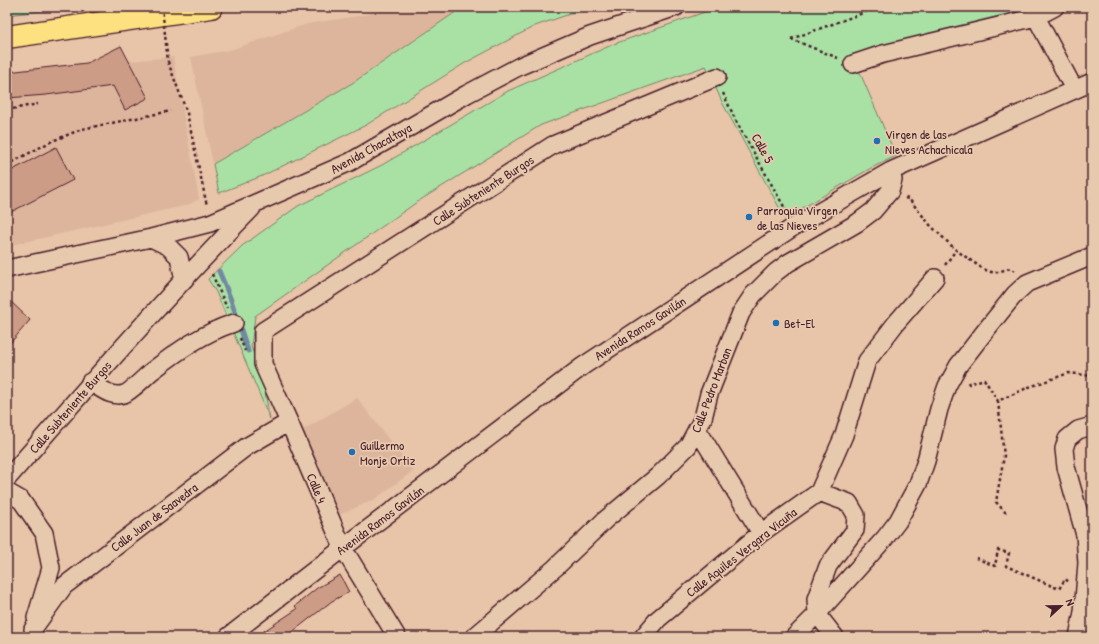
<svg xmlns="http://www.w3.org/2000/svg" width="1099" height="644" viewBox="0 0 1099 644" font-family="'Patrick Hand',sans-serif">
  <rect width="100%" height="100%" fill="#e8c4a8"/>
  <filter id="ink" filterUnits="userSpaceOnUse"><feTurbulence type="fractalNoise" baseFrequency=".025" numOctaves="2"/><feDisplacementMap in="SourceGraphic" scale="8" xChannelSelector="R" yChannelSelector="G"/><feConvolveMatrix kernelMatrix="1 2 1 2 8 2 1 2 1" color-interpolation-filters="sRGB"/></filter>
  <g filter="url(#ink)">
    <path fill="#ddb59c" d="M 388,7 L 463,7 L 354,82 L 213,164 L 191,57 L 230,50 L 307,24 L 365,15 Z
      M 121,46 L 129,61 L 173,57 L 199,199 L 188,205 L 7,246 L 7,72 L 89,63 Z
      M 357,398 L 413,471 L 375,499 L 335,517 L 296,434 Z"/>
    <path fill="#a9e1a5" stroke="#7a8068" d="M 7,7 L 77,7 L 7,15 Z
      M 463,7 L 590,7 L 535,26 L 465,63 L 366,125 L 262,176 L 219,193 L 213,164 L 354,82 Z
      M 719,7 L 1041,7 L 854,59 L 896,156 L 871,168 L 785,218 L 723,104 L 706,66 L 541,125 L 417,202 L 255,316 L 251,346 L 264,387 L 270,419 L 216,292 L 208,279 L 242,246 L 298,206 L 382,165 L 508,91 L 614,44 Z"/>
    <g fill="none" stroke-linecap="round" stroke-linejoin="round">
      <path stroke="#7289a0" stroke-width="5" d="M 219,271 L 231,300 L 248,351"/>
    </g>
    <path fill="#cd9c87" stroke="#4a1f2b" d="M 121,46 L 148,98 L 125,110 L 113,86 L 46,95 L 7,98 L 7,72 L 87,63 Z
      M 56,147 L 73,180 L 7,214 L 7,173 Z
      M 7,298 L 30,320 L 7,347 Z
      M 340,575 L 349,592 L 332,601 L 286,637 L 255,637 L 297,609 L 295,606 L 317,588 Z"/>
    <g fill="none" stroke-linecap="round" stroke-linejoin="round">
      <defs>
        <path id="minor" d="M 1036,17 L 1074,89
          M 853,64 L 883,54 L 1036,17 L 1055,7
          M 151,238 L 168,246 L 179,257 L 184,280
          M 7,269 L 151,238 L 210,223 L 350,162 L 467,94 L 520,66 L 590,36 L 676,7
          M 90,382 C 101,388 111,398 124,394 C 129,393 146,376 152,371 C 178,351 203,333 234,323
          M 697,429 L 761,533
          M 7,479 C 87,387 167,295 252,208
          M 7,492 L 21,500 L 44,533 L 51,568 L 36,618
          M 819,492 L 849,503 L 856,515 L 855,530 L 828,566 L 816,599 L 817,614 L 835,637
          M 33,629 L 64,586 L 246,447 L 289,422
          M 228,637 L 343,548 L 583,366 L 795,226 L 891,171 L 1092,82
          M 397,637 L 343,548 L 289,422 L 263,364 L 263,331 L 553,145 L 717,77
          M 474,637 L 555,568 L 605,520 L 658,476 L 688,446 L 703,418 L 709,394 L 741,313 L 753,295 L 776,272 L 788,263 L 857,223 L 873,211 L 890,191 L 893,180 L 891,171
          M 643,637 L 658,619 L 761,533 L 819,492 L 844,435 L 867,361 L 896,323 L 935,278
          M 794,637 L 817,614 L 885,538 L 898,521 L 918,484 L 926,461 L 939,409 L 947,386 L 958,366 L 986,330 L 1015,294 L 1027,283 L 1092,256
          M 1078,637 L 1083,612 L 1087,563 L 1085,535 L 1066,467 L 1064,449 L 1067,439 L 1078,430 L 1092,426"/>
        <path id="highway" d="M 7,37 L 211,7"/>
      </defs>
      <use href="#minor" stroke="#4a1f2b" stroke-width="20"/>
      <use href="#highway" stroke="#4a1f2b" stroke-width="25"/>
      <path stroke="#4a1f2b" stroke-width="2.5" stroke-dasharray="3 3" stroke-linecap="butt" d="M 791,39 L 863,13 L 874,7
        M 791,39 L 838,58
        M 168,62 L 187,113 L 207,206
        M 723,93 L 736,121 L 787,212
        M 7,110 L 38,104
        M 7,165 L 50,142 L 82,129 L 171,111
        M 905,198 L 909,199 L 931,226 L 956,250 L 983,269 L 994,273 L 1011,268 L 1015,271
        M 945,265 L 956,250
        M 212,274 L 227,308
        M 240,338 L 245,351
        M 968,382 L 969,384 L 984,379 L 998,401
        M 1006,513 L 996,502 L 1004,456 L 998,401 L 1029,387 L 1069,373 L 1092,376
        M 976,558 L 995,566 L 998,550 L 1009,553 L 1006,566 L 1059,589 L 1065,579 L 1069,582"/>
      <use href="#minor" stroke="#e7caae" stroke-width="17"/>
      <use href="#highway" stroke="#fde080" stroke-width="22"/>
      <path stroke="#4a1f2b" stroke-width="2.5" stroke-dasharray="3 3" stroke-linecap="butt" d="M 162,7 L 168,62"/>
    </g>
  </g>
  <g fill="#1f6fb2" stroke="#e7caae" stroke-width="1.5">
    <circle cx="877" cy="141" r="4"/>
    <circle cx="749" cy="217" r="4"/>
    <circle cx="776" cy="323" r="4"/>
    <circle cx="352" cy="452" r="4"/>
  </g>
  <g text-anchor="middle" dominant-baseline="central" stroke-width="3.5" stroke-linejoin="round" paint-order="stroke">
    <g font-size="13" fill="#4a1f2b" stroke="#e7caae" text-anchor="start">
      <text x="885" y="134">Virgen de las<tspan x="885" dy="15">NIeves Achachicala</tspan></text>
      <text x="757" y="210">Parroquia Virgen<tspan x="757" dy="15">de las Nieves</tspan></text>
      <text x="784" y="323">Bet-El</text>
      <text x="360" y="445">Guillermo<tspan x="360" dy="15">Monje Ortiz</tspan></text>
    </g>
    <g font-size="13" fill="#4a1f2b" stroke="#e7caae">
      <text transform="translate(371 148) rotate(-29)">Avenida Chacaltaya</text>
      <text transform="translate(763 148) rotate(61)">Calle 5</text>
      <text transform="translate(483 190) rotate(-33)">Calle Subteniente Burgos</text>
      <text transform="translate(640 328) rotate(-33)">Avenida Ramos Gavilán</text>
      <text transform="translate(711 390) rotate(-69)">Calle Pedro Marban</text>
      <text transform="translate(70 407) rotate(-49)">Calle Subteniente Burgos</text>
      <text transform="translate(317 488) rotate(67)">Calle 4</text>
      <text transform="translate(154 517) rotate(-37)">Calle Juan de Saavedra</text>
      <text transform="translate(380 520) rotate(-37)">Avenida Ramos Gavilán</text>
      <text transform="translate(741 552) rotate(-38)">Calle Aquiles Vergara Vicuña</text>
    </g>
  </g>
  <rect width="1099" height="644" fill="none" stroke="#e7caae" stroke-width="24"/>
  <rect x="12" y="12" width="1075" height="620" fill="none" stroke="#4a1f2b" stroke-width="1.5" filter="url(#ink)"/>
  <g transform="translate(1061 606) rotate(68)" stroke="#e7caae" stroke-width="3" paint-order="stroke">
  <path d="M0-3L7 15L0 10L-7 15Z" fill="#4a1f2b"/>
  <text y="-6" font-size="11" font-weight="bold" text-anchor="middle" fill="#4a1f2b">N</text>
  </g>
</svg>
